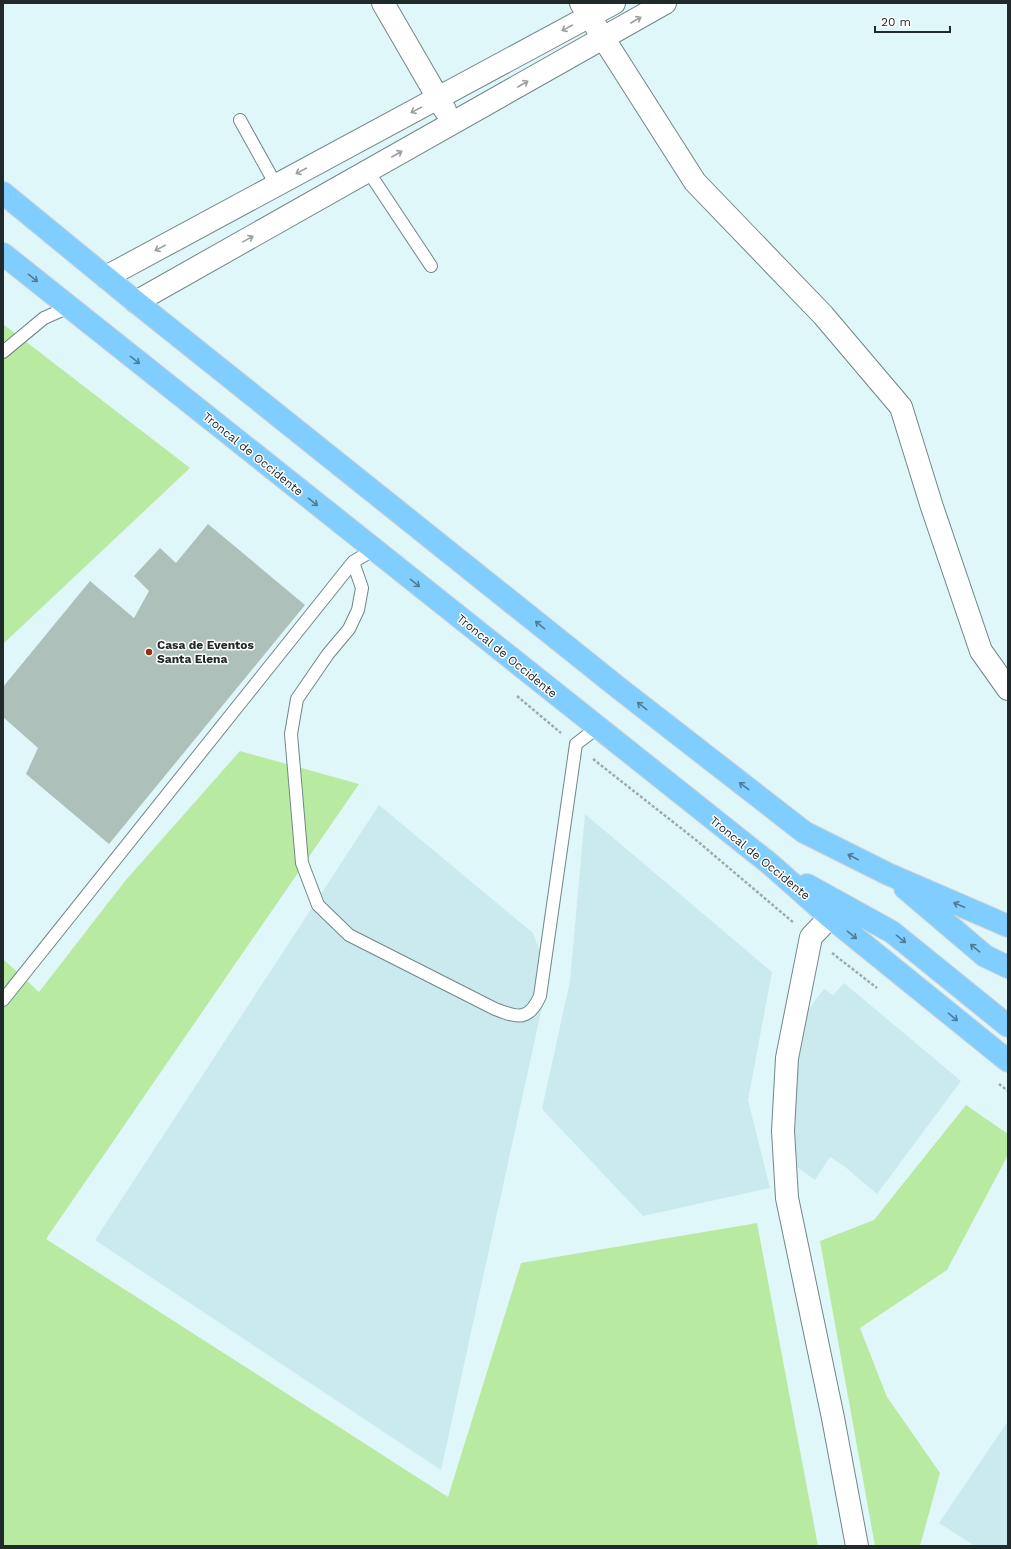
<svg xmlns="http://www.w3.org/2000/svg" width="1011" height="1549" viewBox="0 0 1011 1549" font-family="'Work Sans',sans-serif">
  <rect width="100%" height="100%" fill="#e0f7f9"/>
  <path fill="#cbeaed" d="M 379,805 L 533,933 L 549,975 L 441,1470 L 95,1240 Z
    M 585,814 L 772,972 L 748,1100 L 770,1188 L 643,1216 L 542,1109 L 570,981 Z
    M 844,983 L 961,1081 L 877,1194 L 844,1166 L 830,1157 L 815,1180 L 785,1158 L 782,1125 L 796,1097 L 791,1082 L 786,1039 L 824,989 L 833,995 Z
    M 1008,1421 L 1008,1546 L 975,1546 L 939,1523 Z"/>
  <path fill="#b8eaa1" d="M 3,324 L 190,468 L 3,644 Z
    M 240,751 L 359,784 L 46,1239 L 448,1497 L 521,1263 L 757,1223 L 818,1546 L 3,1546 L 3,959 L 39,992 L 125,881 Z
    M 966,1105 L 1008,1134 L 1008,1155 L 947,1270 L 860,1328 L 887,1397 L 940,1473 L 920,1546 L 875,1546 L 820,1241 L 874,1220 Z"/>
  <path fill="#adc0b9" d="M 208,524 L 305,605 L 109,844 L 26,774 L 38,748 L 3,717 L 3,687 L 90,581 L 134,618 L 149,591 L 134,576 L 160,548 L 176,563 Z"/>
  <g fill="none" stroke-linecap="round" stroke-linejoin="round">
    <defs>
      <path id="lane" d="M 240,120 L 276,185
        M 368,171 L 431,266
        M 3,352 L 44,318 L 69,307
        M 353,562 L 362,588 L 358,610 L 349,629 L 328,654 L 297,699 L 291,734 L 302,863 L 318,905 L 349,935 L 495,1009 C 518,1018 529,1021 540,996 L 576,744 L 597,728
        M 3,1000 L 353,562 L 373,550"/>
      <path id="street" d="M 383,3 L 445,110
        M 581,3 L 695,182 L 823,315 L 901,407 L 932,507 L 981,651 L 1008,689
        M 106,277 L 614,3
        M 136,302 L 665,3
        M 830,917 L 811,937 L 787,1058 L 783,1131 L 787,1198 L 833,1418 L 857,1546"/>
      <path id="highway" d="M 3,193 L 136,302 L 620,689 L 804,832 L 888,874 L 1008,926
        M 3,254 L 770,864 L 830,917 L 1008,1061
        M 807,885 L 892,932 L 1008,1026
        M 905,888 L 985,956 L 1008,967"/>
    </defs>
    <use href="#lane" stroke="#728688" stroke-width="14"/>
    <use href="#street" stroke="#728688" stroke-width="24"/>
    <use href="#highway" stroke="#d3d4d5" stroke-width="24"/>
    <path stroke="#9aacae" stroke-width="2.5" stroke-dasharray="3 2" stroke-linecap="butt" d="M 517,696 L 561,733
      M 593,759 L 696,840 L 794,923
      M 832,953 L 877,988
      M 999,1084 L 1008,1091"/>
    <use href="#lane" stroke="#fff" stroke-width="12"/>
    <use href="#street" stroke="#fff" stroke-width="22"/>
    <use href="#highway" stroke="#80ceff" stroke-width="22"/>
  </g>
  <defs><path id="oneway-shaft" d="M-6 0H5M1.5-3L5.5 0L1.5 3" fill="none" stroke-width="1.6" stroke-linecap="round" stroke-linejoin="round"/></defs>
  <g stroke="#9b9fa0">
    <use href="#oneway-shaft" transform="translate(636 20) rotate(-30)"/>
    <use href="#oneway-shaft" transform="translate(567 28) rotate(152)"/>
    <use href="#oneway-shaft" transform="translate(523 84) rotate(-30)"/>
    <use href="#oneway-shaft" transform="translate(416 110) rotate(152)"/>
    <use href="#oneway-shaft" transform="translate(397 154) rotate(-30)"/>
    <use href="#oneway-shaft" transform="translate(301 171) rotate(152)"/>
    <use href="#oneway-shaft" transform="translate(248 239) rotate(-29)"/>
    <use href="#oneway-shaft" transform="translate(160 248) rotate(152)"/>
  </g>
  <g stroke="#507c95">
    <use href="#oneway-shaft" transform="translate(33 278) rotate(39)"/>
    <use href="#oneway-shaft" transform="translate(135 360) rotate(39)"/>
    <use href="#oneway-shaft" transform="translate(313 502) rotate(39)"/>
    <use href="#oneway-shaft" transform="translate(415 583) rotate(39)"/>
    <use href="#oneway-shaft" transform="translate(540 625) rotate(-141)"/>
    <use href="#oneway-shaft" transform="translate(642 706) rotate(-142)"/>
    <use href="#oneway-shaft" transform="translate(744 786) rotate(-143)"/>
    <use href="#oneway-shaft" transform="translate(853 857) rotate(-153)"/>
    <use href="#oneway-shaft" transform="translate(959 905) rotate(-157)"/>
    <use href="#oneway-shaft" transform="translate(852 935) rotate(39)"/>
    <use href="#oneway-shaft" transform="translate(901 939) rotate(39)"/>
    <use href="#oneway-shaft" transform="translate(975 948) rotate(-140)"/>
    <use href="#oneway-shaft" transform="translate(953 1017) rotate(39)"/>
  </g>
  <circle fill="#962e12" stroke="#fff" stroke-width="1.5" cx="149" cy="652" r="4"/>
  <g text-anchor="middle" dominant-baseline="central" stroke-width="3" stroke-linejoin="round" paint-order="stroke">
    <g font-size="12" fill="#212a2b" stroke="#fff">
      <text transform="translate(253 454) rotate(39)">Troncal de Occidente</text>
      <text transform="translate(507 656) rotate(39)">Troncal de Occidente</text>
      <text transform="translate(760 858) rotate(39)">Troncal de Occidente</text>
    </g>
    <g font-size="12" font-weight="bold" fill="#212a2b" stroke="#fff" text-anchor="start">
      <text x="157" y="645">Casa de Eventos<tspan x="157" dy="14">Santa Elena</tspan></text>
    </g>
  </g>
  <rect width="1011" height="1549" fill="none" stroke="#212a2b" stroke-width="8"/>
  <path d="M875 26v6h75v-6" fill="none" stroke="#212a2b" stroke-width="2"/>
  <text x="881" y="26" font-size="12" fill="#212a2b" stroke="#ffffff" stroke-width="3" paint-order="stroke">20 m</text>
</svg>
